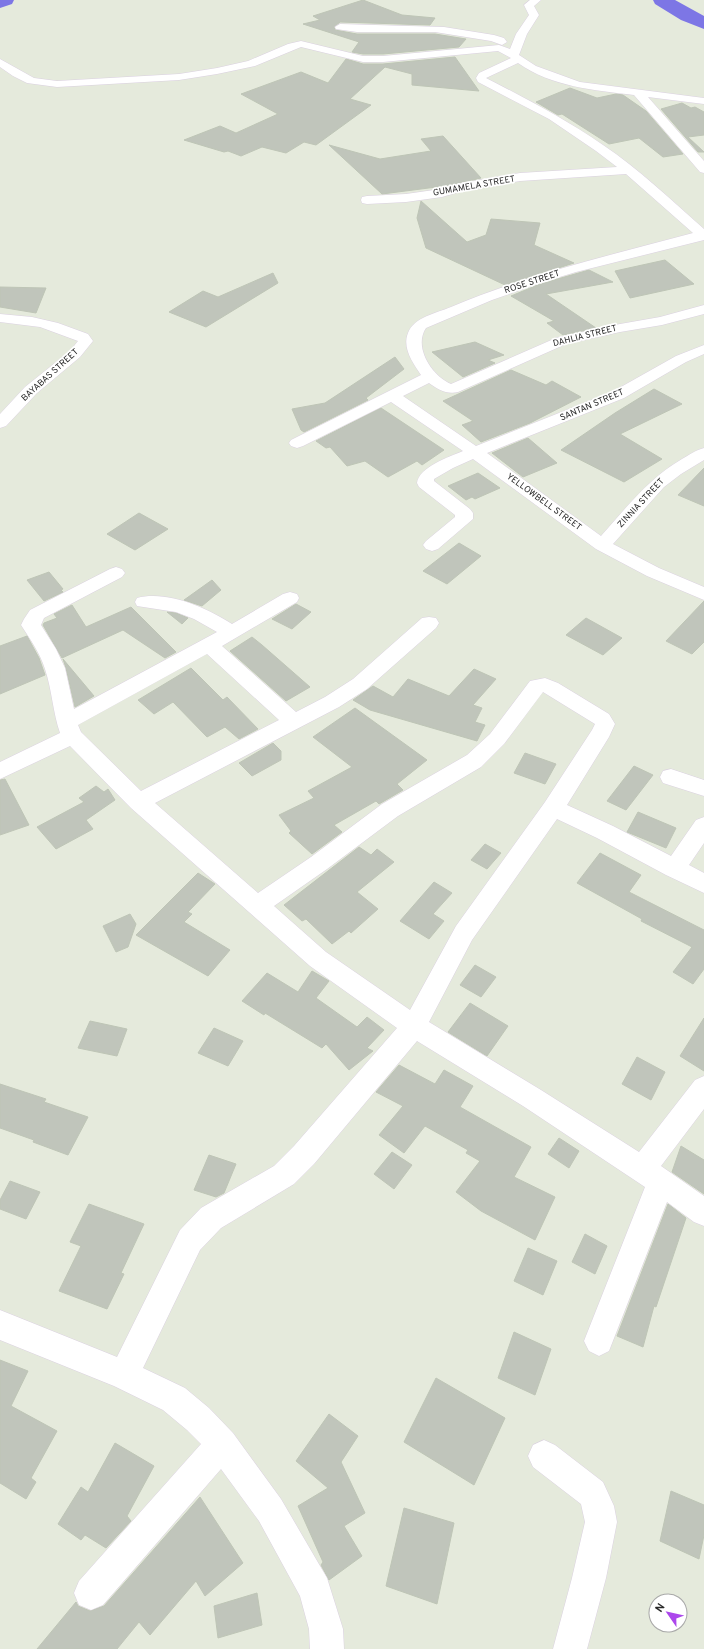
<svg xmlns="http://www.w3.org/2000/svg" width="704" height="1649" viewBox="0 0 704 1649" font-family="Overpass,sans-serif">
  <rect width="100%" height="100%" fill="#e5eadc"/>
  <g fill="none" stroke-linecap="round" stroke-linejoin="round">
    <path fill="#7d76e5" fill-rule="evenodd" d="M 0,0 L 14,0 L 12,4 L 0,8 Z
      M 653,0 L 675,0 L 704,16 L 704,29 L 681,20 L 655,4 Z"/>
  </g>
  <path fill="#c0c5bb" stroke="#bec5b6" d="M 363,0 L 402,15 L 435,18 L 430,25 L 340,22 L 334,27 L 335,30 L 357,34 L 435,34 L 466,39 L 459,47 L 383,54 L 363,54 L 352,52 L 359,42 L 303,24 L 320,20 L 313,16 Z
    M 455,57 L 479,91 L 412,85 L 412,74 L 385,67 L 350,99 L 371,105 L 316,145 L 304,142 L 286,153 L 262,147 L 241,156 L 228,151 L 224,152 L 184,140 L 220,126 L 236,133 L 278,114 L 241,94 L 301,72 L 328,83 L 346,59 L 363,64 L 383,64 Z
    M 570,88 L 597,98 L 616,94 L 623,95 L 646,111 L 683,154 L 663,157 L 639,138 L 609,144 L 562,114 L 558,115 L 536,102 Z
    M 682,103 L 691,108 L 695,107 L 704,112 L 704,135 L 688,137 L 704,152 L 698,152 L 661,109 Z
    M 443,136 L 481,178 L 452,185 L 382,194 L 329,145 L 380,159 L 431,151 L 421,139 Z
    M 421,201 L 467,242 L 486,235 L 491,219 L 540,223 L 534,245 L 574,263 L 505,285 L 426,248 L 417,218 Z
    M 665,260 L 694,284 L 630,298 L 615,271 Z
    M 589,270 L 613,282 L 546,294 L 596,328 L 563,335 L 547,323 L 554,321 L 511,296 L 540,284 Z
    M 273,273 L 278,283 L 206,327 L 169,312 L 203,291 L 218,297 Z
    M 0,287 L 46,288 L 36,313 L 0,307 Z
    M 475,342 L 504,355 L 488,360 L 495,363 L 463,377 L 432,352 Z
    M 395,357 L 404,369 L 366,398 L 368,400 L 304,432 L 301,430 L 292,409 L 325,403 Z
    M 511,370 L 546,385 L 552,381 L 581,397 L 530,423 L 481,442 L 462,425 L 473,421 L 443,401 Z
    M 654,389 L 682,404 L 620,434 L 662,459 L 624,482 L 561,450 L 615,413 Z
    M 381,408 L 444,450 L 422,465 L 417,461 L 388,477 L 365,461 L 347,466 L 330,447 L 326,448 L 316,441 Z
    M 528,438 L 557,463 L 523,477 L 492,453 Z
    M 704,468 L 704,506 L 678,495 Z
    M 478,473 L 500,488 L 475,499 L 472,497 L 466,500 L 448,486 Z
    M 139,513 L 168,529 L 135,550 L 107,534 Z
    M 459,543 L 481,556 L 447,584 L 423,571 Z
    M 49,572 L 63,589 L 61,590 L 63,592 L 44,601 L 27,580 Z
    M 212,580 L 221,590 L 202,606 L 184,600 Z
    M 704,601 L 704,642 L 692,654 L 666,641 Z
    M 296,604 L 311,612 L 292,629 L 272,619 Z
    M 72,605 L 86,627 L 131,607 L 176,652 L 165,658 L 123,630 L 62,658 L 43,625 L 44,623 L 57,618 L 54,614 Z
    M 167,612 L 176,613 L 188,618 L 182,624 Z
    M 586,618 L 622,638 L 603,655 L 566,635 Z
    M 27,636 L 39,658 L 45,675 L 0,694 L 0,646 Z
    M 252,637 L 262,645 L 310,687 L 286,701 L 230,651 Z
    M 63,659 L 94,696 L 75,707 L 66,668 Z
    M 191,668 L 223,700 L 227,697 L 258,729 L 239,739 L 225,727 L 207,737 L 173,702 L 154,714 L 138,700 Z
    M 474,669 L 496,679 L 473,705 L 482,708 L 475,722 L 485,725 L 477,741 L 370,710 L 353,700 L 373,686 L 393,697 L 408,679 L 449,696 Z
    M 355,708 L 427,760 L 397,784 L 403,790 L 379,804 L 376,801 L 334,825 L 342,832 L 312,854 L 289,833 L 291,831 L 279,815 L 314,798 L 308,791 L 352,767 L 313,737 Z
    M 273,743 L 281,751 L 281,760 L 252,776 L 239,763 Z
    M 525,753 L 556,764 L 545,784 L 514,773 Z
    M 634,766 L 653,775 L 626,810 L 607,801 Z
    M 5,779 L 29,825 L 0,835 L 0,780 Z
    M 96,786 L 104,792 L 108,789 L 115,800 L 86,820 L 93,829 L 56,849 L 37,827 L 84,802 L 79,798 Z
    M 638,812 L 676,828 L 666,848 L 627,832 Z
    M 485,844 L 501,853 L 487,869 L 471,860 Z
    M 359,847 L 371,855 L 377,849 L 394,862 L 357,892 L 378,909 L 351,933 L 349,931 L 332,944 L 306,919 L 302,921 L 284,905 Z
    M 600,853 L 641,875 L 629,892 L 704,930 L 704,969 L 693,984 L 673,972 L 692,947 L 641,921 L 642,919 L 577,883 Z
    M 198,873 L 215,884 L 188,912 L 192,914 L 184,922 L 230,950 L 208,976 L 136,935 Z
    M 434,882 L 452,893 L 433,914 L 444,921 L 429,939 L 400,921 Z
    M 130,914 L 136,924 L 128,947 L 116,952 L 103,926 Z
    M 475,965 L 496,977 L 481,997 L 460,985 Z
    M 312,971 L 329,981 L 316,998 L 357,1027 L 367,1017 L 384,1030 L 367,1048 L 373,1051 L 349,1070 L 326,1044 L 322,1048 L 265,1013 L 264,1015 L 242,1001 L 267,973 L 298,992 Z
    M 470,1003 L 508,1026 L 487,1056 L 448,1032 Z
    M 704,1018 L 704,1071 L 680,1056 Z
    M 90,1021 L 127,1029 L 117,1056 L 78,1048 Z
    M 214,1028 L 243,1041 L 228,1066 L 198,1053 Z
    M 637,1057 L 665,1072 L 651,1100 L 622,1084 Z
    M 399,1065 L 435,1084 L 444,1070 L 473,1086 L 460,1107 L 531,1147 L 514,1177 L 555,1197 L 535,1240 L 481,1211 L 456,1192 L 480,1161 L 466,1153 L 468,1150 L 425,1126 L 404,1153 L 379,1135 L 403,1106 L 376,1092 Z
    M 0,1084 L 46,1099 L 44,1102 L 88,1117 L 68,1155 L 33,1142 L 34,1140 L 0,1128 Z
    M 559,1138 L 579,1151 L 569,1168 L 548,1154 Z
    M 681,1146 L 704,1160 L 704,1194 L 672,1172 Z
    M 392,1152 L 412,1165 L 394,1189 L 374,1174 Z
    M 209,1155 L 236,1164 L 224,1193 L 216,1197 L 194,1190 Z
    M 10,1181 L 40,1192 L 26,1219 L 0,1209 L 0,1200 Z
    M 89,1204 L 144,1224 L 121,1273 L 124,1274 L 107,1309 L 59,1291 L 81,1246 L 70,1242 Z
    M 668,1204 L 686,1218 L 656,1307 L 654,1306 L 643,1347 L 617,1336 Z
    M 585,1234 L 607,1246 L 595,1274 L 572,1262 Z
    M 528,1248 L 557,1261 L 543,1295 L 514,1281 Z
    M 514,1332 L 551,1349 L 535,1395 L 498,1378 Z
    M 0,1360 L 28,1371 L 11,1406 L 57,1431 L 31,1478 L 36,1482 L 26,1499 L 0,1483 Z
    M 436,1378 L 505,1418 L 474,1485 L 404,1442 Z
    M 329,1414 L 358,1436 L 341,1462 L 365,1513 L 344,1526 L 362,1556 L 329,1580 L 321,1565 L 323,1562 L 298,1506 L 328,1488 L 296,1461 Z
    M 115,1443 L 154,1466 L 127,1516 L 131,1521 L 106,1548 L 85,1535 L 81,1540 L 58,1524 L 81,1487 L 88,1492 Z
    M 671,1491 L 704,1505 L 704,1535 L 699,1559 L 660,1541 Z
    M 200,1497 L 243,1563 L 205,1596 L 196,1581 L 150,1635 L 139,1622 L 117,1649 L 37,1649 L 76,1602 L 78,1606 L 90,1611 L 104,1606 Z
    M 404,1508 L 454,1523 L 437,1604 L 386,1586 Z
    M 257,1593 L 262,1625 L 218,1638 L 214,1606 Z"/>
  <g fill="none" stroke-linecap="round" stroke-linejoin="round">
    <defs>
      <path id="minor" d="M 530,0 L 541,0 L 534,6 L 539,15 L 527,34 L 519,55 L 536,66 L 580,82 L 704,98 L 704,104 L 648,97 L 704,161 L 704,173 L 700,172 L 634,95 C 594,90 552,87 518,63 L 486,78 C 527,99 565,119 603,145 C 639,169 671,200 704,229 L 704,240 L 576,272 L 540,283 L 492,300 L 426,328 C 413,347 432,376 451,384 L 556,338 L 620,324 L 660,317 L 704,305 L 704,314 L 662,325 L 620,332 L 566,344 L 458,392 C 447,395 437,389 429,383 L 403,396 L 476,446 L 612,392 L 676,356 L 704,345 L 704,354 L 686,362 L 624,398 L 487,453 L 601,536 C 626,508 649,478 682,459 C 689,455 696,450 704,448 L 704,460 L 681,474 L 664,487 L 613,544 L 659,568 L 704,587 L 704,600 L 647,576 L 596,549 L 473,459 L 453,468 L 434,479 L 434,481 L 470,509 L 473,513 L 473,519 L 438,549 L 432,551 L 426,549 L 423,545 L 426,541 L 455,517 L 455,515 L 419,487 L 417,483 C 419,467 449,457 463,451 L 391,402 L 303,446 L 297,448 L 291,446 L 289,443 L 291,440 L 421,375 C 413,363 402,348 408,333 C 414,317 437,313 451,307 C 529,274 611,255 693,233 L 626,174 L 520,181 L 465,190 L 442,197 L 406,202 L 367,204 L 362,203 L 361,200 L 362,197 L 367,196 L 406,194 L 441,189 L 463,183 L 520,173 L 617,167 L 596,151 L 549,119 L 478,82 L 476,78 L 479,73 L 511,58 L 498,51 L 383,62 L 363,62 L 301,47 L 255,66 L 217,74 L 179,80 L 57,87 L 27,83 L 13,76 L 0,67 L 0,59 L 34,78 L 57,81 L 179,74 L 217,68 L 248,61 L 288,44 L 301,41 L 363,56 L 383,56 L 499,45 L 510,49 L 516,34 L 529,15 L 524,5 Z
        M 340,24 L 444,27 L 494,35 L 504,38 L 507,42 L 502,45 L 491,41 L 435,32 L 357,32 L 336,29 L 335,27 Z
        M 0,314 L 32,317 L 58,323 L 88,334 L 93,341 L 80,357 L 37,393 L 6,426 L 0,428 L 0,414 L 25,387 L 70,351 L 78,341 L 40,327 L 0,322 Z
        M 116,567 L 122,569 L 125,573 L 122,577 L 44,618 L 41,625 L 56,649 L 65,668 L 74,709 L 217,632 L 194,619 L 176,612 L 137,606 L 135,602 L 137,598 C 167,590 207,608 232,624 L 283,594 L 290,592 L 297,594 L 299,598 L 297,602 L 222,646 L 296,712 L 325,697 L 353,679 L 422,618 L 429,617 L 436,618 L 439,623 L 436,628 L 367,689 L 339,707 L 155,803 L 258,893 L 311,857 L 382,804 L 467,755 L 490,734 L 530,681 L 545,678 L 558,683 L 609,714 L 615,724 L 609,737 L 567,805 L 613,826 L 671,856 L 696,820 L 704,817 L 704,843 L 689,865 L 704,873 L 704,893 L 666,875 L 597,838 L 557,819 L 472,940 L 429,1022 L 541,1090 L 639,1152 L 695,1080 L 704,1076 L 704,1109 L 661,1166 L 704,1196 L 704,1226 L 694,1222 L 667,1202 L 609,1351 L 599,1356 L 589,1351 L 584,1341 L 645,1187 L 523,1106 L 417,1041 L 314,1164 L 294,1184 L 221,1228 L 200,1250 L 143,1368 L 185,1388 L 209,1408 L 233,1433 L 281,1499 L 327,1578 L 343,1629 L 344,1649 L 310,1649 L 309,1629 L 300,1596 L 259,1521 L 221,1469 L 103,1605 L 91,1610 L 79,1605 L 74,1593 L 79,1581 L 201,1444 L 187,1430 L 163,1410 L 114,1386 L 0,1340 L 0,1310 L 117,1357 L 180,1230 L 201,1208 L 274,1166 L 294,1146 L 397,1028 L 310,966 L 131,808 L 70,746 L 0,779 L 0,762 L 60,733 C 53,713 52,690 45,669 C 40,653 30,639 21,625 L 24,619 L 30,610 L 110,569 ZM 207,654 L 279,720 L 141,791 L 81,732 L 78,725 ZM 543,692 L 595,724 L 592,730 L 545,802 L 456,926 L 410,1010 L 326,952 L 274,906 L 327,869 L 398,816 L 481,767 L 504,744 Z
        M 671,769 L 704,780 L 704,796 L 663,783 L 660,777 L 663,771 Z
        M 544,1440 L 555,1445 L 603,1482 L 614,1506 L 617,1522 L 606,1578 L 587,1649 L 553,1649 L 572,1578 L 585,1522 L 581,1504 L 533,1467 L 528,1456 L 533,1445 Z"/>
    </defs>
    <use href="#minor" stroke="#dbd1e1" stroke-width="1"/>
    <use href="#minor" fill="#fff" fill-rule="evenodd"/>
  </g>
  <g text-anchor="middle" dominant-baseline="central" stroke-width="3.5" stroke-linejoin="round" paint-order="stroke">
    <g font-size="9" fill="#292929" stroke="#fff">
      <text transform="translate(474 186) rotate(-10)">GUMAMELA STREET</text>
      <text transform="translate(532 282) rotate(-18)">ROSE STREET</text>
      <text transform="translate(585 336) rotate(-14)">DAHLIA STREET</text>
      <text transform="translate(50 375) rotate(-42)">BAYABAS STREET</text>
      <text transform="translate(592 405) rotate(-23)">SANTAN STREET</text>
      <text transform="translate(544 502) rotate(36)">YELLOWBELL STREET</text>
      <text transform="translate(641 503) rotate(-47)">ZINNIA STREET</text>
    </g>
  </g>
  <g transform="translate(668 1613) rotate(304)"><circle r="19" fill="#ffffff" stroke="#a9a9a9"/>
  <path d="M0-3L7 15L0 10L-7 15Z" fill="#ac47ec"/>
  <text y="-6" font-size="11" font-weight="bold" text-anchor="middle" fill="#292929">N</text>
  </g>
</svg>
